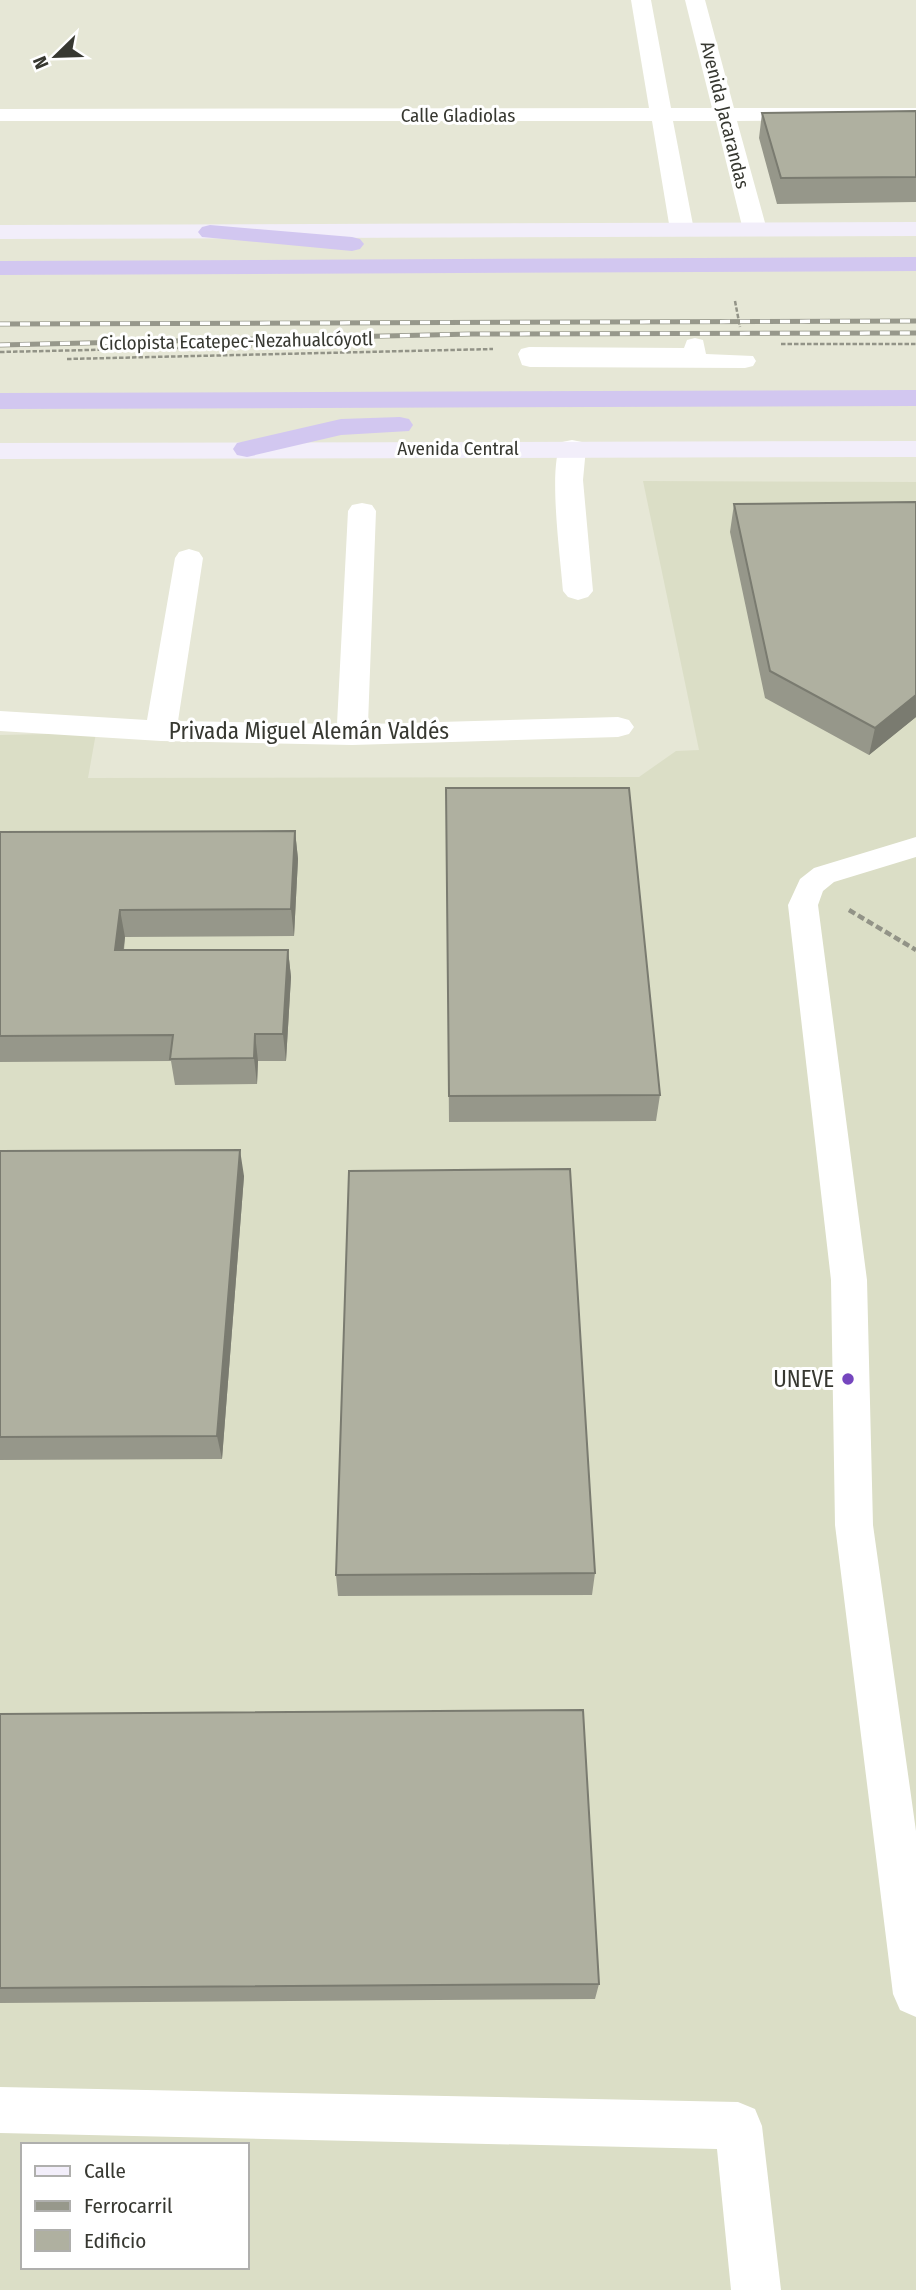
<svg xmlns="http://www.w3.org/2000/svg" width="916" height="2290" viewBox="0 0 916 2290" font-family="'Fira Sans Condensed',sans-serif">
  <rect width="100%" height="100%" fill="#e6e7d6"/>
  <path fill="#dbdec6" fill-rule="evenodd" d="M 643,481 L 916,482 L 916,2290 L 0,2290 L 0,735 L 96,733 L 88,778 L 639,777 L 676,751 L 699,750 ZM 23,2145 L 247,2145 L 247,2267 L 23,2267 Z"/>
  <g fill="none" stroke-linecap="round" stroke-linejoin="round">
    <path stroke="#929387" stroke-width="2.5" stroke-dasharray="4.5 2" stroke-linecap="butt" d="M 735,301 L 740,327
      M 781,344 L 916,344
      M 0,352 L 314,345
      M 67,359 L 493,349"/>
    <path stroke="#929387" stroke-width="4.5" stroke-dasharray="7 3.5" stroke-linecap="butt" d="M 849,910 L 916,950"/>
    <path fill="#fff" fill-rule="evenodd" d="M 695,338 L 703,340 L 706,354 L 753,356 L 756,361 L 753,366 L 745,368 L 530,367 L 522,365 L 518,354 L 521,349 L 529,347 L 684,348 L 687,340 Z
      M 916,837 L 916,857 L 834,882 L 823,891 L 818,905 L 867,1280 L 873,1525 L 916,1831 L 916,2017 L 900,2010 L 893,1994 L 835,1525 L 831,1280 L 788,905 L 800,879 L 814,868 Z
      M 0,2087 L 738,2102 L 755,2109 L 762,2126 L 781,2290 L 731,2290 L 717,2149 L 0,2133 Z"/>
    <path fill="#fff" fill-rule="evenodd" d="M 631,0 L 651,0 L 671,108 L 712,108 L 685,0 L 705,0 L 734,108 L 916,108 L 916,120 L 737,121 L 767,230 L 763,235 L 747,235 L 743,230 L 716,121 L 673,121 L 694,230 L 690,235 L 674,235 L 670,230 L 652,121 L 0,121 L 0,109 L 649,108 Z
      M 572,440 L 582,442 L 586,448 L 583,480 L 593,591 L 588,597 L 578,600 L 568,597 L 563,591 C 561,561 547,464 562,442 Z
      M 362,503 L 372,505 L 376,511 L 368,724 L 618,717 L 629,720 L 634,727 L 629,734 L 618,737 L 352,745 L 161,741 L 0,731 L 0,711 L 147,720 L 175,558 L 179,552 L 189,549 L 199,552 L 203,558 L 178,721 L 337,724 L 348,511 L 352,505 Z"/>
    <path fill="#f2eefa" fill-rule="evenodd" d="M 916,222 L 916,236 L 0,239 L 0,225 Z
      M 916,441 L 916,457 L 0,459 L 0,443 Z"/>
    <path fill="#d2c7f0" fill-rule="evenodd" d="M 210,225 L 352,237 L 360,239 L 364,244 L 360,249 L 352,251 L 202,237 L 198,232 L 202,227 Z
      M 916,257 L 916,271 L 0,275 L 0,261 Z
      M 916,390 L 916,406 L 0,409 L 0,393 Z
      M 400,417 L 409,419 L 413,425 L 409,431 L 341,435 L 247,457 L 237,455 L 233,449 L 237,443 L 341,419 Z"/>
    <defs>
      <path id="rail" d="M 0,324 L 916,321
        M 0,345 L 472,334 L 916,333"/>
    </defs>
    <use href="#rail" stroke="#97988b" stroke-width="5"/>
    <use href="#rail" stroke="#fff" stroke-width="3.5" stroke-dasharray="10" stroke-linecap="butt"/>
  </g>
  <path fill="#96978a" d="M 916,111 L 916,202 L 777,204 L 759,138 L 762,113 Z
    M 916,502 L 916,717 L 869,755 L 765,698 L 730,532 L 734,504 Z
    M 446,788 L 660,1095 L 656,1121 L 449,1122 Z
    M 295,831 L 298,859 L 294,936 L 125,937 L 124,950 L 288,950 L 291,977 L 286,1061 L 258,1061 L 257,1084 L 175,1085 L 171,1061 L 0,1062 L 0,832 Z
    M 0,1151 L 244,1176 L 222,1459 L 0,1460 Z
    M 595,1573 L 592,1595 L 338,1596 L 336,1575 Z
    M 0,1714 L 599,1984 L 595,1999 L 0,2003 Z"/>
  <path fill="#7a7b70" d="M 916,695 L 916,717 L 869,755 L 875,728 Z
    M 295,831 L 298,859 L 294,936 L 291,909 Z
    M 120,910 L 125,937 L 120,977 L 115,950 Z
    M 288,950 L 291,977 L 286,1061 L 283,1034 Z
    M 255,1034 L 258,1061 L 257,1084 L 254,1058 Z
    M 240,1150 L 244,1176 L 222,1459 L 217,1436 Z"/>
  <path fill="#afb0a0" stroke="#7a7b70" stroke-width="2" d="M 916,111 L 916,177 L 781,178 L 762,113 Z
    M 916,502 L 916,695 L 875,728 L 770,671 L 734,504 Z
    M 446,788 L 629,788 L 660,1095 L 449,1096 Z
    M 295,831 L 291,909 L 120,910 L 115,950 L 288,950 L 283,1034 L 255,1034 L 254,1058 L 170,1059 L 173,1035 L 0,1036 L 0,832 Z
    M 240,1150 L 217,1436 L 0,1437 L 0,1151 Z
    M 570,1169 L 595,1573 L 336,1575 L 349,1171 Z
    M 583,1710 L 599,1984 L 0,1988 L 0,1714 Z"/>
  <circle fill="#7546be" stroke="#fff" stroke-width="2.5" cx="848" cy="1379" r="7"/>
  <g text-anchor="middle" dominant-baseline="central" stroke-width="6" stroke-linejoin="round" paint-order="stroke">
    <g font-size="19" fill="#373831" stroke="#fff">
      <text x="458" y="115">Calle Gladiolas</text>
      <text transform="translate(725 115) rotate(76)">Avenida Jacarandas</text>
      <text transform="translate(236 341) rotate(-1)">Ciclopista Ecatepec-Nezahualcóyotl</text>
      <text x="458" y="448">Avenida Central</text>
    </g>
    <g font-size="23" fill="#373831" stroke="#fff">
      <text x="309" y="731">Privada Miguel Alemán Valdés</text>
    </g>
    <g font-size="23" fill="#373831" stroke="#fff" text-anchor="end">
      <text x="834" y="1379">UNEVE</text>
    </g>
  </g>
  <rect x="21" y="2143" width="228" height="126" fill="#ffffff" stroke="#afafad" stroke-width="2"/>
  <rect x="35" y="2166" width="35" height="10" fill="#f2eefa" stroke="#afafad" stroke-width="2"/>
  <text x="84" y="2178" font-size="21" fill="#373831">Calle</text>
  <rect x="35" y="2201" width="35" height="10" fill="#97988b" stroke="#afafad" stroke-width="2"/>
  <text x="84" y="2213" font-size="21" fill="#373831">Ferrocarril</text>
  <rect x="35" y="2230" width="35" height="21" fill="#afb0a0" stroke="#afafad" stroke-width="2"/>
  <text x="84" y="2248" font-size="21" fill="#373831">Edificio</text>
  <g transform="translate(56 56) rotate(247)" stroke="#ffffff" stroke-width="5" paint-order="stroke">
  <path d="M0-5L12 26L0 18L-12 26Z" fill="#373831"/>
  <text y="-10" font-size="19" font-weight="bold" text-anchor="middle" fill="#373831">N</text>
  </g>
</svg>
